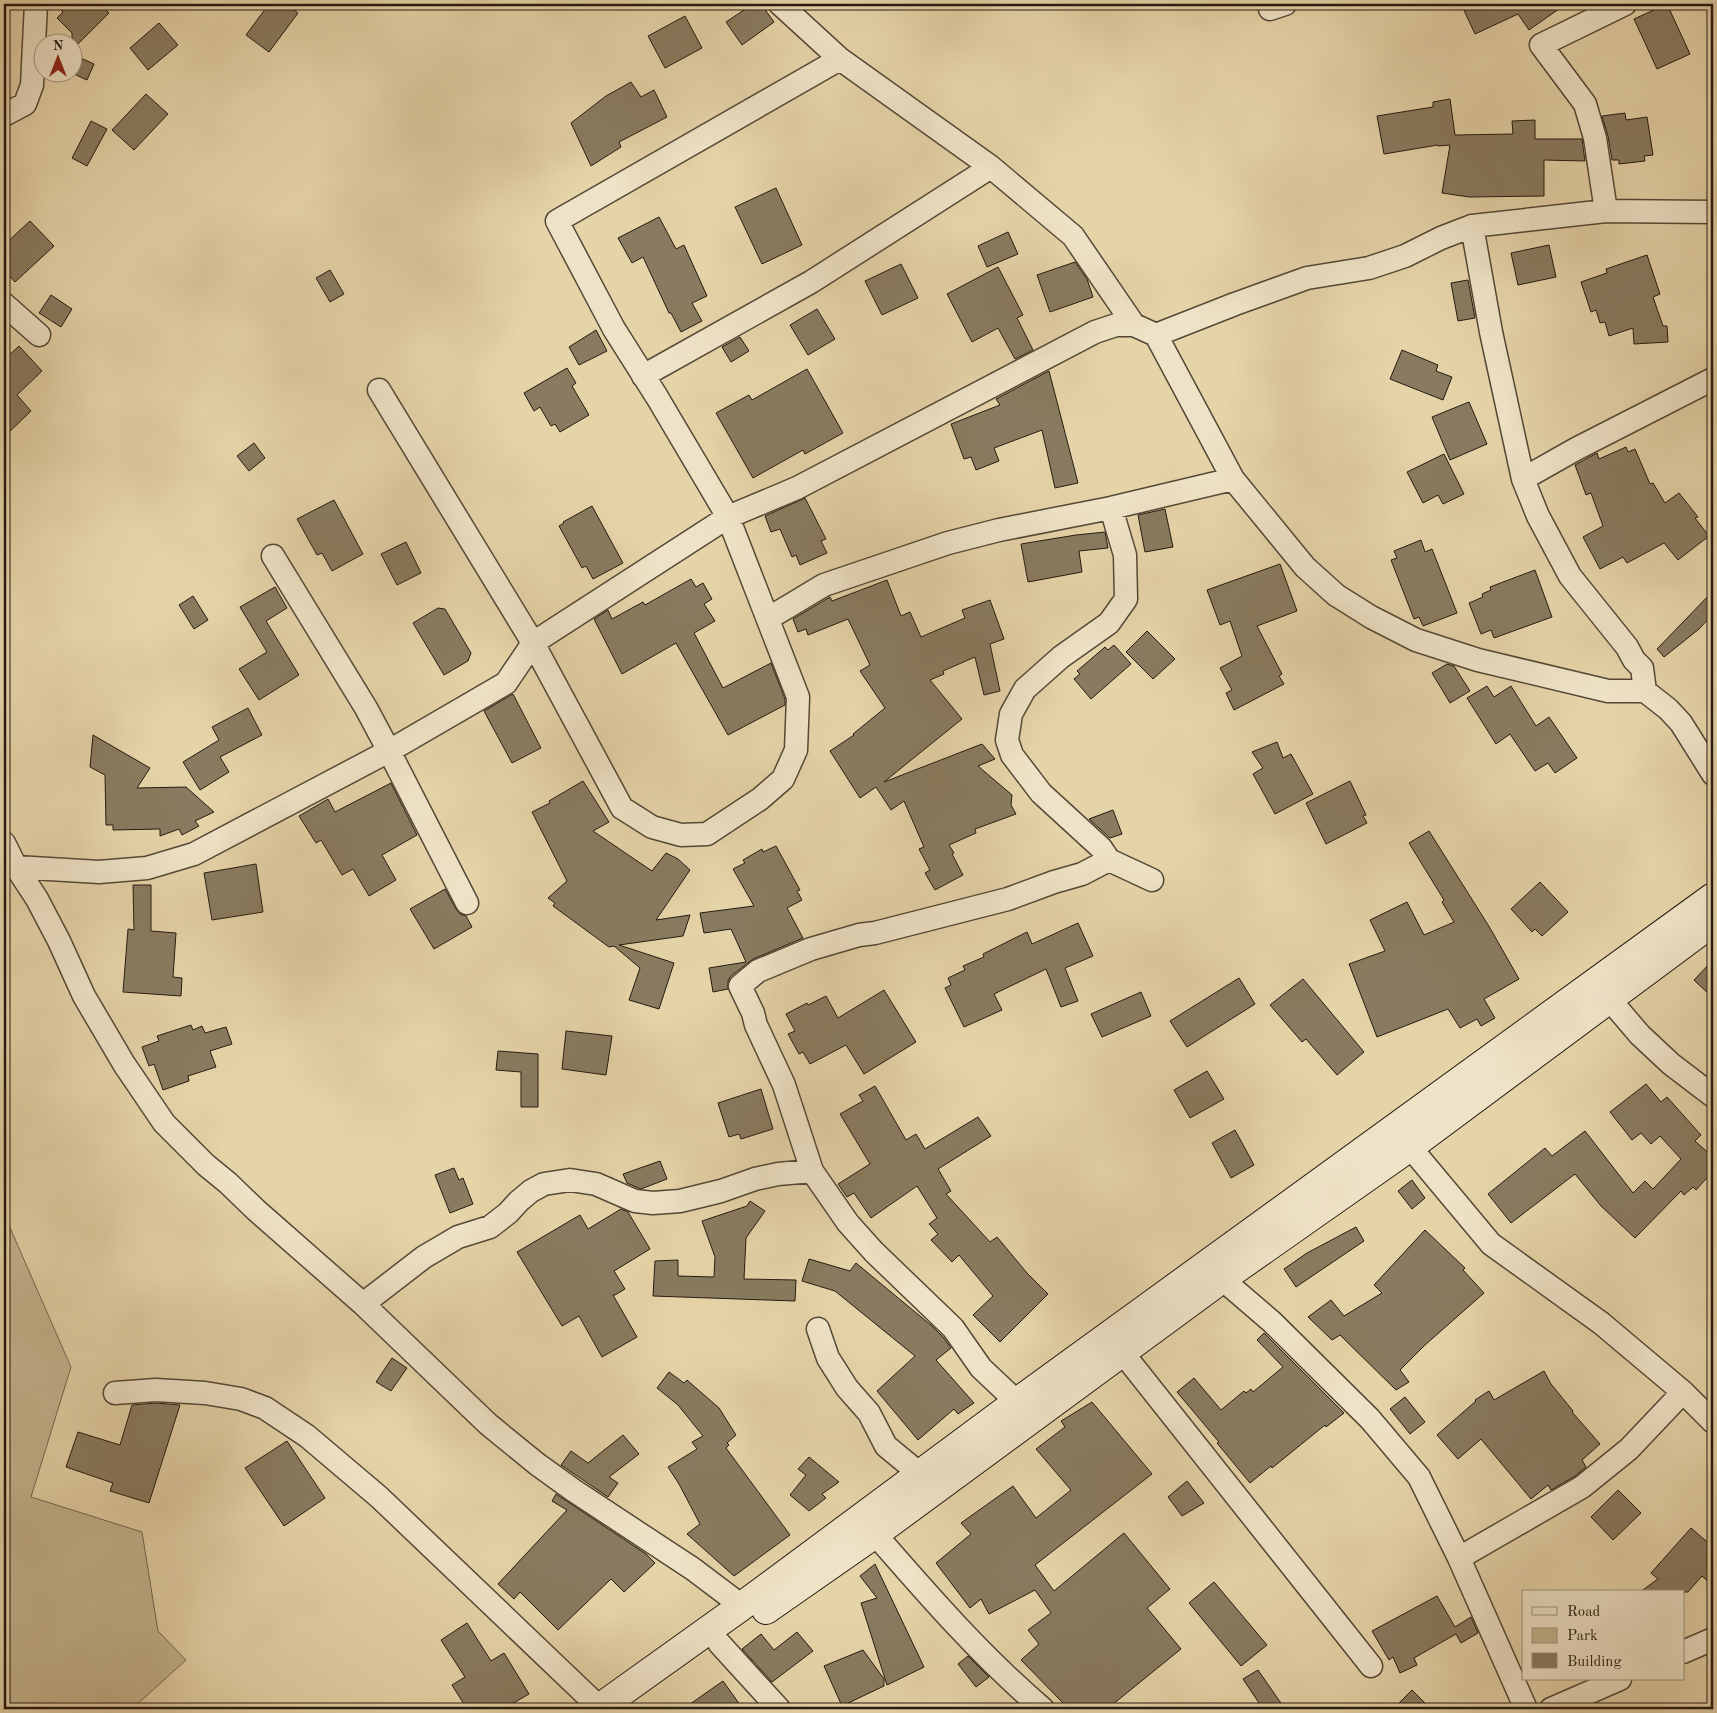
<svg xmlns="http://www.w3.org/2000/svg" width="1717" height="1713" viewBox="0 0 1717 1713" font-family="'Old Standard TT',serif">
  <rect width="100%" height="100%" fill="#e6d4a9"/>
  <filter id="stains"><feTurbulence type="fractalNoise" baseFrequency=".004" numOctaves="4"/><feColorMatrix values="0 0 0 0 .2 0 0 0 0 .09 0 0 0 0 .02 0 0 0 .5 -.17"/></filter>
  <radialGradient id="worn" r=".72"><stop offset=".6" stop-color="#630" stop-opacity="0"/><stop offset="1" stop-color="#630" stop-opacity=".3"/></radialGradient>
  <path fill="#c5b48f" stroke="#746750" d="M 4,1214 L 71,1367 L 31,1497 L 142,1532 L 158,1631 L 186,1660 L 132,1709 L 4,1709 Z"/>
  <path fill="#897b60" stroke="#241a10" d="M 55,4 L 100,4 L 109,13 L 72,50 L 72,33 L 57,18 L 63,12 Z
    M 269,4 L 286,4 L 298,13 L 269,52 L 246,35 Z
    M 753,4 L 761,4 L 774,22 L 742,45 L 726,22 Z
    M 1461,4 L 1566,4 L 1529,30 L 1518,14 L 1475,34 Z
    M 1667,4 L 1690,54 L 1657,69 L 1634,19 Z
    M 685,16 L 702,48 L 665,68 L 648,36 Z
    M 159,23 L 178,45 L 148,70 L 130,48 Z
    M 72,54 L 94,64 L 87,80 L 72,73 Z
    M 631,82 L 641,97 L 654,90 L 667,117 L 619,142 L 621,147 L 591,166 L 571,123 L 606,96 Z
    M 146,94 L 168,114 L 134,150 L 112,130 Z
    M 1450,99 L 1455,135 L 1513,134 L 1512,121 L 1535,120 L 1535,139 L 1582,139 L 1585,161 L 1544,160 L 1544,196 L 1469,197 L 1442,193 L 1450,145 L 1438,146 L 1438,145 L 1384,154 L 1377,116 L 1433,107 L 1433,102 Z
    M 1625,113 L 1626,120 L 1647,117 L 1653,155 L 1644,156 L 1645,161 L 1619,164 L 1619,160 L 1612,160 L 1608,136 L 1602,116 Z
    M 91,121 L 107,129 L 87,166 L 72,158 Z
    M 776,188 L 802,245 L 762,264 L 735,207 Z
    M 659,217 L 676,249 L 684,245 L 707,296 L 692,303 L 702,321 L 681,332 L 671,313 L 669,313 L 643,257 L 632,263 L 618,238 Z
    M 30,221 L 54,246 L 15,282 L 4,270 L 4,245 Z
    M 1008,232 L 1018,254 L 987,267 L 978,246 Z
    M 1549,245 L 1556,277 L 1518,285 L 1511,253 Z
    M 1647,255 L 1660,294 L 1653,297 L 1663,326 L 1667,326 L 1668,342 L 1634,344 L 1633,328 L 1609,336 L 1605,322 L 1600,323 L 1596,310 L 1591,312 L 1581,282 L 1607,273 L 1606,269 Z
    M 1075,262 L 1087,279 L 1093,297 L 1050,312 L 1037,275 Z
    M 901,264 L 918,298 L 882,315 L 865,281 Z
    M 998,267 L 1023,315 L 1017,318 L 1033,350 L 1015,359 L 998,328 L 972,342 L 947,294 Z
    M 330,270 L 344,294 L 330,302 L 316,278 Z
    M 1468,280 L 1475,318 L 1458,321 L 1451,283 Z
    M 51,295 L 72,309 L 61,327 L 39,313 Z
    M 817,309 L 835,339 L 808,355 L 790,325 Z
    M 596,330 L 607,351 L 579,365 L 569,347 Z
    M 740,337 L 749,351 L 731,362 L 722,347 Z
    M 19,346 L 42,371 L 17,395 L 31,411 L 4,437 L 4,360 Z
    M 1402,350 L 1438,365 L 1436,371 L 1452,377 L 1443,400 L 1390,379 Z
    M 567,368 L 576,383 L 572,386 L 589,415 L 560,432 L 555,424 L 551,426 L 540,407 L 534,411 L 524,393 Z
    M 807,369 L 843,433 L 805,454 L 803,450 L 753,478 L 716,413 L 749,395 L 752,400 Z
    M 1049,371 L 1078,483 L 1055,488 L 1042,430 L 994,448 L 999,461 L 976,470 L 971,457 L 964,459 L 951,424 L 1000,405 L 996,399 Z
    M 1469,402 L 1487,444 L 1450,460 L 1432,417 Z
    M 254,443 L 265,458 L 249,471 L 237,456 Z
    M 1626,447 L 1628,452 L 1635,449 L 1650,484 L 1653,483 L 1665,503 L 1679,493 L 1698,517 L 1695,518 L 1709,536 L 1678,560 L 1664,543 L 1627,563 L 1623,557 L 1600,569 L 1583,537 L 1603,526 L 1591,493 L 1586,495 L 1575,465 L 1597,453 L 1599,459 Z
    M 1444,454 L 1464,494 L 1443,504 L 1438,495 L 1423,503 L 1407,472 Z
    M 805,498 L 826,539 L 821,541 L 827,553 L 800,565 L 796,555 L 792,557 L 780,529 L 771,532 L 765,516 Z
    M 334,500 L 363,554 L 332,571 L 322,553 L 317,555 L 297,519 Z
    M 592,506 L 623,563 L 593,579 L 586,566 L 582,568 L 559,526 L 564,523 L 563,522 Z
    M 1165,509 L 1173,547 L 1145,552 L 1138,515 Z
    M 1105,532 L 1108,548 L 1079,551 L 1082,572 L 1028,582 L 1021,544 L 1076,535 Z
    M 1421,540 L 1425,552 L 1432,549 L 1457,613 L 1423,626 L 1419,617 L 1414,619 L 1391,560 L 1397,558 L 1394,551 Z
    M 406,542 L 421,573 L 397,585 L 381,554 Z
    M 1280,564 L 1297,611 L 1257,626 L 1282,674 L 1279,676 L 1284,684 L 1234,710 L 1226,693 L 1232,690 L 1220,668 L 1242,656 L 1230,621 L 1220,625 L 1207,590 Z
    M 1535,570 L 1552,617 L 1494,638 L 1491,630 L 1481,634 L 1469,603 L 1483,597 L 1482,594 L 1491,590 L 1490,587 Z
    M 691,579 L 696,587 L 703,583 L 712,599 L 704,604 L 715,621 L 694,633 L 723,688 L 771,663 L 785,699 L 785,705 L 728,735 L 676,643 L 622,674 L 594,619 L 608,610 L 612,619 L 643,602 L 645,605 Z
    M 887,580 L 901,616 L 910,612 L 921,637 L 965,618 L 962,610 L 990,600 L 1004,639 L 990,644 L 1000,691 L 984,695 L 975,657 L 943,671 L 944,674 L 930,680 L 962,719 L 884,782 L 982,744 L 995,759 L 978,766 L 1012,795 L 1011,805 L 1016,814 L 975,829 L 976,833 L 949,845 L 954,853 L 952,854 L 963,875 L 935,890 L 925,873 L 930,870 L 919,849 L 924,847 L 904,801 L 891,810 L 876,787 L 860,798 L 830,751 L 854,735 L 853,734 L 885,708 L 860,671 L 870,665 L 848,619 L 808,635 L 806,629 L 798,632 L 793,619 L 830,597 L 832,601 Z
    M 275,587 L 287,608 L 266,621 L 299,675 L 259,700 L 239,669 L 267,652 L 240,607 Z
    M 1713,591 L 1713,614 L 1699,629 L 1664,657 L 1657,649 Z
    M 193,596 L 208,620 L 194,629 L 179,605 Z
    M 438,608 L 445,609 L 471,653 L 468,661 L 444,675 L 413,623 Z
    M 1147,631 L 1175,659 L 1153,679 L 1126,652 Z
    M 1114,645 L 1131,664 L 1091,699 L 1074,679 L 1080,674 L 1077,671 L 1105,647 L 1108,650 Z
    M 1447,664 L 1454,666 L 1470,691 L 1450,703 L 1432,673 Z
    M 1487,686 L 1494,697 L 1511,686 L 1536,726 L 1549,717 L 1577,758 L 1555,773 L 1548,763 L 1535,771 L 1510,734 L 1496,744 L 1467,698 Z
    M 513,694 L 541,748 L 512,763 L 484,711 Z
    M 248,708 L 262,735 L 220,757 L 229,772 L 200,790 L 183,762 L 219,740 L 212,727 Z
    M 93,735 L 150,768 L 137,788 L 186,787 L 214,812 L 195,821 L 199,826 L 182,835 L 179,829 L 160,836 L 160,829 L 113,830 L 113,825 L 106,825 L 105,775 L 90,767 Z
    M 1277,742 L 1283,758 L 1291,754 L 1313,794 L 1275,814 L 1253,774 L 1263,768 L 1252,752 Z
    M 583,781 L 609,822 L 593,831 L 652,871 L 666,853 L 678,859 L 690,870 L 656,920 L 690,915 L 683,936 L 619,945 L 674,963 L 659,1009 L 629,1000 L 640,968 L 614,946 L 609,947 L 553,906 L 555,903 L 548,898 L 567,881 L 532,812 L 550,803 L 549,801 Z
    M 1350,781 L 1366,815 L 1363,816 L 1367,823 L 1326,844 L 1306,803 Z
    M 391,783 L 417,835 L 382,855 L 396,880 L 369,896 L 353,869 L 342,875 L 321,840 L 316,843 L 299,816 L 328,799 L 335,812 Z
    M 1113,810 L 1122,834 L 1110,838 L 1089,819 Z
    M 1429,831 L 1490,928 L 1519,979 L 1484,999 L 1495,1018 L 1481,1026 L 1477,1019 L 1460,1028 L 1448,1009 L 1377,1037 L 1349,964 L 1385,951 L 1370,920 L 1407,902 L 1424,935 L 1454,922 L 1442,902 L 1444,900 L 1409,843 Z
    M 776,846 L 800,890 L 797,891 L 802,900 L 787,908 L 803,938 L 753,959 L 731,976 L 728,981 L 728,989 L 713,992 L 709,968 L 746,962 L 731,929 L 704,933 L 700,913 L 754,906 L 733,869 L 745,863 L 743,860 L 762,849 L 763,852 Z
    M 256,864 L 263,912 L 212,920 L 204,873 Z
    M 1540,882 L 1568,912 L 1542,936 L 1535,929 L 1532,932 L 1511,909 Z
    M 133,885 L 151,885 L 151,931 L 176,933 L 173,977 L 182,978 L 181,996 L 123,992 L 128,929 L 134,930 Z
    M 445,889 L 456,909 L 460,914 L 466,916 L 472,927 L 434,949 L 410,909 Z
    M 1078,923 L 1093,956 L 1065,968 L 1078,1001 L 1061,1007 L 1046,969 L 994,994 L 1002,1010 L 964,1027 L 945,988 L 951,985 L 948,978 L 965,970 L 963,966 L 984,957 L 983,954 L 1027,932 L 1032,944 Z
    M 1713,960 L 1713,998 L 1694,980 Z
    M 1239,978 L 1255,1004 L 1187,1047 L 1170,1021 Z
    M 1303,979 L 1364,1052 L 1337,1075 L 1306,1039 L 1302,1042 L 1270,1005 Z
    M 884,990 L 916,1042 L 864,1074 L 846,1045 L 810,1064 L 803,1052 L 799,1054 L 788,1034 L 795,1031 L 786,1014 L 807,1003 L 808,1005 L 826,996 L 838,1018 Z
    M 1141,992 L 1151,1016 L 1102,1037 L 1091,1014 Z
    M 191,1025 L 193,1030 L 202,1026 L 205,1033 L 226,1027 L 232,1044 L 210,1051 L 216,1067 L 188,1076 L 189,1081 L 163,1090 L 154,1064 L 149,1066 L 142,1047 L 159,1041 L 157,1036 Z
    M 566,1031 L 612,1036 L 606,1075 L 562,1069 Z
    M 498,1051 L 538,1054 L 538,1107 L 521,1107 L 521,1072 L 496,1070 Z
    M 1207,1071 L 1224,1099 L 1190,1118 L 1174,1090 Z
    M 1646,1084 L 1661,1102 L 1667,1097 L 1701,1135 L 1695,1141 L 1713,1157 L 1713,1171 L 1696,1190 L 1693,1187 L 1684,1195 L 1681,1191 L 1635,1238 L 1601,1206 L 1575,1174 L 1511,1223 L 1488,1194 L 1545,1148 L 1552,1156 L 1585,1131 L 1633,1193 L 1645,1181 L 1653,1189 L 1681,1159 L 1660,1136 L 1651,1144 L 1641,1133 L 1632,1140 L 1610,1112 Z
    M 875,1086 L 906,1140 L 916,1134 L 925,1149 L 978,1117 L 991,1136 L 938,1169 L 951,1191 L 946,1194 L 990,1242 L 997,1237 L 1027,1273 L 1048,1294 L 1000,1342 L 973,1315 L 993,1296 L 959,1255 L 952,1262 L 931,1240 L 938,1234 L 929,1224 L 937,1218 L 917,1186 L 871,1218 L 854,1193 L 847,1197 L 838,1184 L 870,1164 L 840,1114 L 863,1101 L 859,1095 Z
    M 761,1089 L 773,1129 L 741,1139 L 739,1134 L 729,1137 L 718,1103 Z
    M 1235,1130 L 1254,1165 L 1231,1178 L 1212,1143 Z
    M 660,1161 L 667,1179 L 641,1189 L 627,1183 L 623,1174 Z
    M 454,1168 L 459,1180 L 463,1178 L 473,1204 L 450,1213 L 435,1175 Z
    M 1412,1180 L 1425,1198 L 1412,1209 L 1398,1191 Z
    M 750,1201 L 765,1211 L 746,1238 L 744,1279 L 796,1280 L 795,1301 L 653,1296 L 655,1261 L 678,1260 L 678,1276 L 714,1277 L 715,1257 L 702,1221 L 747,1206 Z
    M 621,1209 L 628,1212 L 650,1249 L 614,1271 L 625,1289 L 615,1295 L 613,1295 L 637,1337 L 602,1357 L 579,1316 L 562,1326 L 517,1252 L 580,1215 L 588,1229 Z
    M 1356,1227 L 1364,1241 L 1296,1287 L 1284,1269 L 1307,1253 Z
    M 1425,1230 L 1465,1268 L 1463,1270 L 1484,1293 L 1425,1345 L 1400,1370 L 1409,1382 L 1396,1390 L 1340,1335 L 1332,1340 L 1308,1317 L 1331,1300 L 1344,1316 L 1382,1293 L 1374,1285 Z
    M 809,1259 L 850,1271 L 856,1263 L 932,1326 L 943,1337 L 951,1348 L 936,1360 L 974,1403 L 958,1414 L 954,1409 L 918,1440 L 877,1391 L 915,1356 L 835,1291 L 802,1281 Z
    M 1264,1333 L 1344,1413 L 1326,1427 L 1325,1425 L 1272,1468 L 1271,1466 L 1250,1483 L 1217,1443 L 1219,1442 L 1177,1392 L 1194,1378 L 1221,1410 L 1244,1391 L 1246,1393 L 1251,1389 L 1253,1392 L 1283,1367 L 1257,1340 Z
    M 392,1358 L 407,1368 L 391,1391 L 376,1382 Z
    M 1544,1371 L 1551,1384 L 1573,1411 L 1572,1412 L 1600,1444 L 1582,1460 L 1586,1467 L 1575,1476 L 1551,1490 L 1548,1485 L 1531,1499 L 1481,1439 L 1458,1459 L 1437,1435 L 1476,1401 L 1475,1400 L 1489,1391 L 1494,1400 Z
    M 669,1372 L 684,1383 L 687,1380 L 719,1408 L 736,1435 L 727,1443 L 729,1445 L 726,1448 L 790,1535 L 734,1576 L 687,1534 L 700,1524 L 679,1484 L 668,1467 L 697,1449 L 692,1442 L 703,1436 L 678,1405 L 657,1388 Z
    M 1405,1397 L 1425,1422 L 1410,1434 L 1390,1409 Z
    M 1092,1402 L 1152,1474 L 1035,1565 L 1054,1591 L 1124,1533 L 1170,1589 L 1147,1608 L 1181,1649 L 1107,1709 L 1075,1709 L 1068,1704 L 1066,1706 L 1021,1660 L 1039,1644 L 1028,1630 L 1051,1613 L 1035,1590 L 989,1614 L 981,1599 L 970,1608 L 936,1563 L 971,1534 L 961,1523 L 1013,1486 L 1036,1518 L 1071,1490 L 1036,1449 L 1065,1427 L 1061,1421 Z
    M 156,1403 L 180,1405 L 149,1503 L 110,1491 L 113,1483 L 66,1467 L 78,1432 L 120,1445 L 132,1405 Z
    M 623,1435 L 639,1454 L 609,1477 L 618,1483 L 608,1497 L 561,1465 L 571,1451 L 588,1463 Z
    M 287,1441 L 325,1498 L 284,1526 L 245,1468 Z
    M 809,1457 L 839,1482 L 822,1494 L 826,1498 L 809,1511 L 790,1495 L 806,1475 L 798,1469 Z
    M 1187,1481 L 1204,1503 L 1182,1516 L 1168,1497 Z
    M 1618,1490 L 1641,1513 L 1613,1540 L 1591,1517 Z
    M 556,1494 L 646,1554 L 655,1563 L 624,1592 L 611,1579 L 558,1630 L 520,1592 L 514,1599 L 498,1584 L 567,1510 L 552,1501 Z
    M 1691,1528 L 1713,1547 L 1713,1586 L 1702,1576 L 1688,1592 L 1640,1592 L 1658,1579 L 1651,1573 Z
    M 875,1564 L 924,1667 L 887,1685 L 861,1603 L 877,1598 L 860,1576 Z
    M 1214,1582 L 1267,1645 L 1241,1666 L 1189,1603 Z
    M 1437,1596 L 1455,1627 L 1471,1617 L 1478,1633 L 1461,1643 L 1456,1634 L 1414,1658 L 1417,1665 L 1400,1673 L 1393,1657 L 1389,1660 L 1372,1631 Z
    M 467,1623 L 491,1661 L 504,1653 L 529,1694 L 503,1709 L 467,1709 L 452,1685 L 465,1677 L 441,1640 Z
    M 797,1632 L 813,1651 L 772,1682 L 742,1649 L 761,1634 L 774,1650 Z
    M 863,1650 L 884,1679 L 884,1686 L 842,1706 L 824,1666 Z
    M 968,1656 L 989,1677 L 976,1687 L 958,1664 Z
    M 1258,1670 L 1285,1709 L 1263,1709 L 1243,1679 Z
    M 723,1681 L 743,1709 L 683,1709 Z
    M 1412,1690 L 1431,1709 L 1393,1709 Z"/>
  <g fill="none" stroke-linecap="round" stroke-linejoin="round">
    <defs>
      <path id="street" d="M 780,4 L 840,59 L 991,167 L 1073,236 L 1134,325
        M 1270,9 L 1285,4
        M 4,115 L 25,104 L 32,85 L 36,4
        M 1606,211 L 1595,138 L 1585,104 L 1541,45 L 1625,4
        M 1472,226 L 1491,332 L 1523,479 L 1538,516 L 1570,576 L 1627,647 L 1634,660 L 1642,668 L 1645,691
        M 4,304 L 39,335
        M 643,376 L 811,282 L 991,167
        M 379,390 L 533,643 L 622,808 L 652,827 L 681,835 L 707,834 L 760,799 L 783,779 L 796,750 L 798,697 L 728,517 L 657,397 L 614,329 L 557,221 L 840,59
        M 1233,479 L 1156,335 L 1235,304 L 1307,278 L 1369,268 L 1405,256 L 1441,238 L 1472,226 L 1606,211 L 1713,212
        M 1523,479 L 1576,449 L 1713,379
        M 1111,508 L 1125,555 L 1126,599 L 1109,623 L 1061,657 L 1025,689 L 1011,714 L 1007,740 L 1012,755 L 1041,793 L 1101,848 L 1109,860 L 1152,880
        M 769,618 L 824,585 L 948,543 L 999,530 L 1111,508 L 1233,479 L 1305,567 L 1336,595 L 1371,617 L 1416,640 L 1478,660 L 1608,691 L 1645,691 L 1668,709 L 1681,723 L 1713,774
        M 4,843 L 16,867 L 37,899 L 59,941 L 84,996 L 124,1064 L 164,1123 L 206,1165 L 228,1183 L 256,1210 L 363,1304 L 488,1424 L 537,1464 L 573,1490 L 693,1569 L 742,1606
        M 16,867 L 99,872 L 147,868 L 194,854 L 389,751 L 366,708 L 273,556
        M 467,903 L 389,751 L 506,683 L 533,643 L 728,517 L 797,488 L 1095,332 L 1116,325 L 1134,325 L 1156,335
        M 1610,1000 L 1640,1035 L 1671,1064 L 1713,1096
        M 1410,1147 L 1491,1244 L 1601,1323 L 1683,1392 L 1713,1422
        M 1222,1279 L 1272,1322 L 1370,1419 L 1419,1477 L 1459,1558 L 1526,1709
        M 363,1304 L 424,1257 L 458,1237 L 490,1227 L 508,1213 L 519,1201 L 531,1191 L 544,1184 L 570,1180 L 596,1184 L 635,1201 L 653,1203 L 680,1201 L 721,1191 L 755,1179 L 778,1174 L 812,1171
        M 818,1329 L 828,1358 L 847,1388 L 869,1413 L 886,1446 L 920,1474
        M 1122,1352 L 1371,1666
        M 115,1393 L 156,1390 L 205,1393 L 241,1399 L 265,1408 L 307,1436 L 379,1497 L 600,1708
        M 1017,1402 L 981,1368 L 953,1328 L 874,1252 L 848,1223 L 812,1171 L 784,1085 L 756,1025 L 753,1013 L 740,986 L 758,971 L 811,949 L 859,935 L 875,933 L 1008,899 L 1054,882 L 1082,874 L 1109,860
        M 875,1534 C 928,1595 981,1656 1043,1709
        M 1459,1558 L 1582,1487 L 1629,1449 L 1683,1392
        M 719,1643 L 779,1709
        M 1683,1652 L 1713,1639
        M 1551,1709 L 1620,1679"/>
      <path id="secondary" d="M 766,1610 L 875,1534 L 1222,1279 L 1410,1147 L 1713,922
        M 598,1709 L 742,1606 L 1017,1402 L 1713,897"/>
    </defs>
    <use href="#street" stroke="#544836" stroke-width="25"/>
    <use href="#secondary" stroke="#241a10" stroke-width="30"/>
    <use href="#street" stroke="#efe3c7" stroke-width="22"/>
    <use href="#secondary" stroke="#efe3c7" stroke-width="28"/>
  </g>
  <rect width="1717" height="1713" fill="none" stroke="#e6d4a9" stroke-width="20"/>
  <rect x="5" y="5" width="1707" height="1703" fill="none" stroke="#241a10" stroke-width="2.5"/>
  <rect x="10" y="10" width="1697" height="1693" fill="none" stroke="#241a10"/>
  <rect x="1522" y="1590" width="162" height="90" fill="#efe3c7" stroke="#9e937e"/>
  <rect x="1532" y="1607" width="25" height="8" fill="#efe3c7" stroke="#9e937e"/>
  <text x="1567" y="1616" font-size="15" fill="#241a10">Road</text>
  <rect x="1532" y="1628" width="25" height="15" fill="#c5b48f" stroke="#9e937e"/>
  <text x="1567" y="1640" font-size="15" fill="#241a10">Park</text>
  <rect x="1532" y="1653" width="25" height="15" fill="#897b60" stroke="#9e937e"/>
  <text x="1567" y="1666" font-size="15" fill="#241a10">Building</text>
  <g transform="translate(58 58)"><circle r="24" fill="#efe3c7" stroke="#9e937e"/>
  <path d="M0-4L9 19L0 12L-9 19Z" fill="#8f2418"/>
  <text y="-8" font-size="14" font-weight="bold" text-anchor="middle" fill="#241a10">N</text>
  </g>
  <rect width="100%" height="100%" filter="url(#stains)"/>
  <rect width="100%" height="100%" fill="url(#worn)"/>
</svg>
